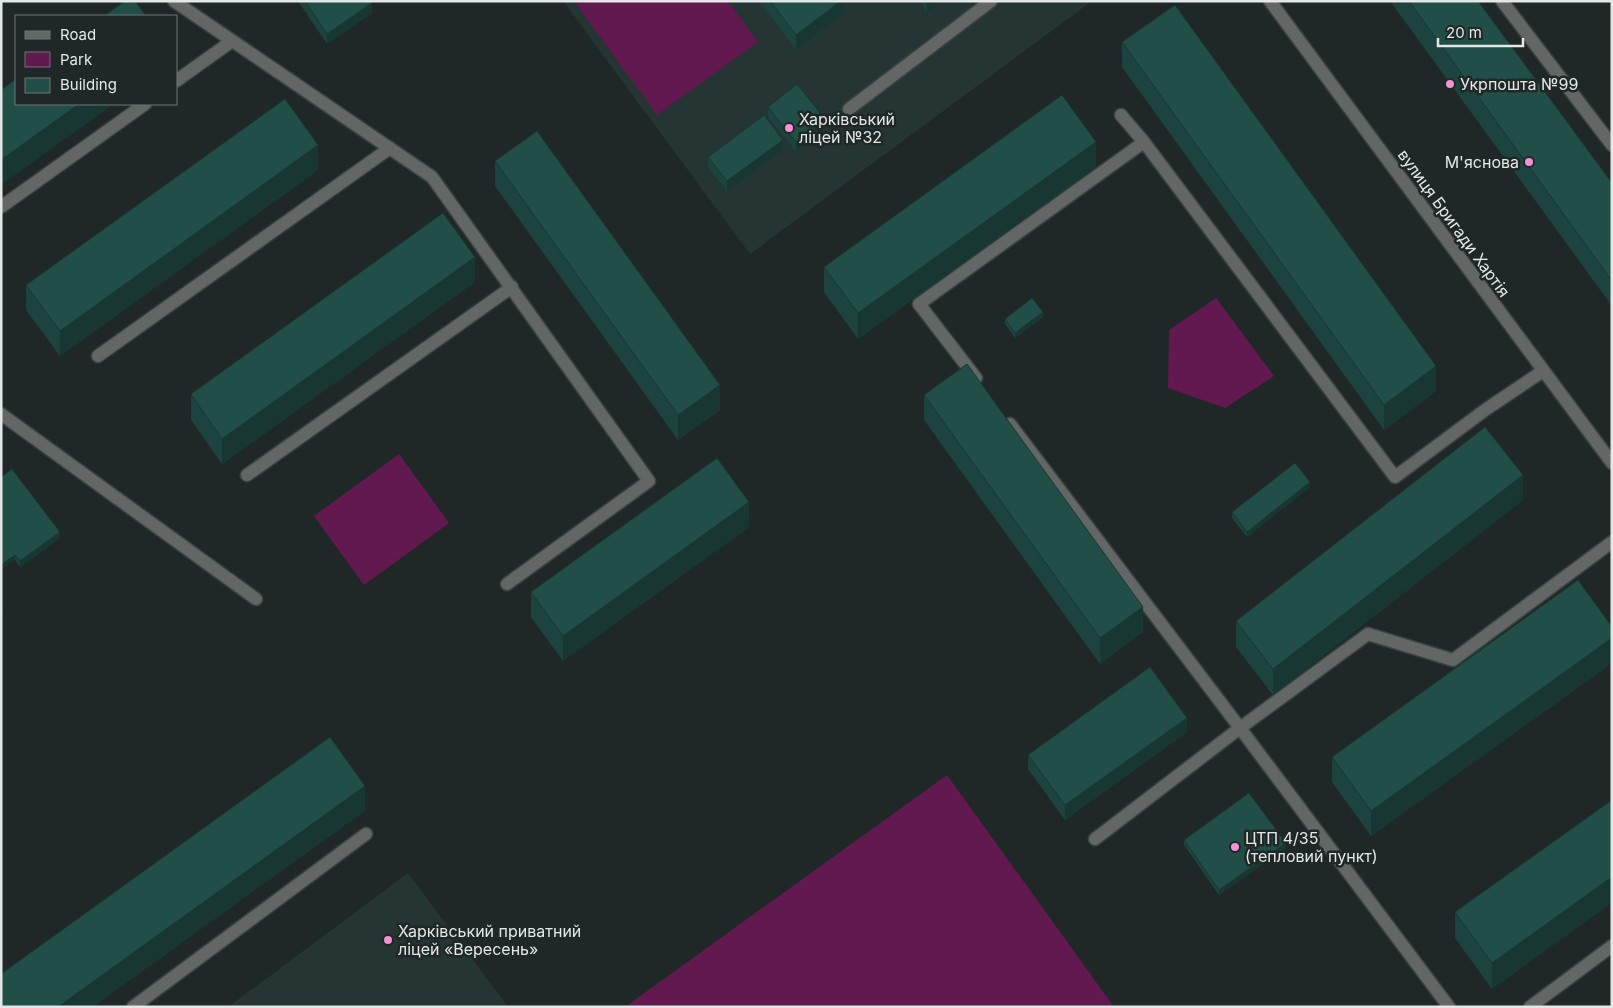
<svg xmlns="http://www.w3.org/2000/svg" width="1613" height="1008" viewBox="0 0 1613 1008" font-family="Inter,sans-serif">
  <rect width="100%" height="100%" fill="#202827"/>
  <path fill="#253533" d="M 563,1 L 1092,1 L 750,254 Z
    M 408,873 L 508,1007 L 228,1007 Z"/>
  <path fill="#621950" d="M 574,1 L 728,1 L 758,42 L 657,115 Z
    M 1216,298 L 1274,376 L 1225,408 L 1168,388 L 1169,330 Z
    M 399,454 L 449,523 L 364,585 L 314,516 Z
    M 947,775 L 1114,1007 L 625,1007 Z"/>
  <g fill="none" stroke-linecap="round" stroke-linejoin="round">
    <defs>
      <path id="service" d="M 174,1 L 432,177 L 649,481 L 507,584
        M 1502,1 L 1612,145
        M 176,81 L 232,41
        M 849,109 L 991,1
        M 1121,115 L 1144,142
        M 1,207 L 145,104
        M 98,356 L 390,148
        M 976,378 L 919,304 L 1144,142 L 1395,477 L 1485,410 L 1543,371
        M 1,414 L 256,599
        M 1010,424 L 1240,728 L 1368,634 L 1453,660 L 1612,542
        M 247,475 L 512,287
        M 1095,839 L 1240,728 L 1449,1007
        M 133,1007 L 366,834
        M 1530,1007 L 1612,946"/>
      <path id="tertiary" d="M 1270,1 L 1612,463"/>
    </defs>
    <use href="#service" stroke="#3b4342" stroke-width="15"/>
    <use href="#tertiary" stroke="#3b4342" stroke-width="15"/>
    <use href="#service" stroke="#626665" stroke-width="12"/>
    <use href="#tertiary" stroke="#626665" stroke-width="12"/>
  </g>
  <path fill="#1d433e" d="M 298,1 L 371,1 L 372,13 L 327,44 Z
    M 759,1 L 844,1 L 844,13 L 796,50 Z
    M 919,1 L 942,1 L 927,12 Z
    M 1390,1 L 1478,1 L 1612,183 L 1612,306 Z
    M 1122,42 L 1436,391 L 1384,430 L 1122,67 Z
    M 768,107 L 825,129 L 796,152 L 768,117 Z
    M 783,150 L 727,191 L 708,167 L 708,157 Z
    M 495,161 L 720,410 L 678,440 L 495,186 Z
    M 1096,167 L 858,339 L 824,292 L 824,267 Z
    M 318,170 L 60,356 L 26,310 L 26,285 Z
    M 475,282 L 222,464 L 191,420 L 191,394 Z
    M 1043,317 L 1015,338 L 1005,324 L 1005,319 Z
    M 924,395 L 1143,632 L 1100,664 L 924,420 Z
    M 1,477 L 60,538 L 20,567 L 15,560 Z
    M 1310,487 L 1247,537 L 1232,518 L 1232,512 Z
    M 1523,500 L 1273,695 L 1236,647 L 1236,621 Z
    M 749,527 L 563,661 L 531,617 L 531,592 Z
    M 1612,627 L 1612,663 L 1371,836 L 1332,782 L 1332,757 Z
    M 1187,732 L 1065,820 L 1028,769 L 1028,755 Z
    M 1612,800 L 1492,989 L 1455,938 L 1455,912 Z
    M 1184,840 L 1286,848 L 1219,895 L 1184,845 Z"/>
  <path fill="#183732" d="M 841,1 L 844,1 L 844,13 L 796,50 L 796,35 Z
    M 927,1 L 942,1 L 927,12 Z
    M 372,3 L 372,13 L 327,44 L 327,34 Z
    M 79,104 L 114,104 L 1,185 L 1,160 Z
    M 825,119 L 825,129 L 796,152 L 796,142 Z
    M 783,140 L 783,150 L 727,191 L 727,181 Z
    M 1096,142 L 1096,167 L 858,339 L 858,313 Z
    M 318,145 L 318,170 L 60,356 L 60,331 Z
    M 475,257 L 475,282 L 222,464 L 222,439 Z
    M 1043,312 L 1043,317 L 1015,338 L 1015,333 Z
    M 1436,366 L 1436,391 L 1384,430 L 1384,405 Z
    M 720,385 L 720,410 L 678,440 L 678,415 Z
    M 1523,475 L 1523,500 L 1273,695 L 1273,669 Z
    M 1310,482 L 1310,487 L 1247,537 L 1247,532 Z
    M 749,502 L 749,527 L 563,661 L 563,636 Z
    M 60,532 L 60,538 L 20,567 L 20,561 Z
    M 15,555 L 15,560 L 1,570 L 1,565 Z
    M 3,606 L 3,611 L 1,612 L 1,607 Z
    M 1143,607 L 1143,632 L 1100,664 L 1100,638 Z
    M 1612,638 L 1612,663 L 1371,836 L 1371,811 Z
    M 1187,718 L 1187,732 L 1065,820 L 1065,805 Z
    M 365,786 L 365,811 L 93,1007 L 58,1007 Z
    M 1286,843 L 1286,848 L 1219,895 L 1219,890 Z
    M 1612,877 L 1612,903 L 1492,989 L 1492,963 Z"/>
  <path fill="#224e48" stroke="#183732" d="M 125,1 L 135,1 L 146,16 L 104,16 Z
    M 305,1 L 371,1 L 372,3 L 327,34 Z
    M 770,1 L 841,1 L 796,35 Z
    M 1409,1 L 1478,1 L 1612,183 L 1612,281 Z
    M 1175,5 L 1436,366 L 1384,405 L 1122,42 Z
    M 16,79 L 16,104 L 79,104 L 1,160 L 1,90 Z
    M 797,84 L 825,119 L 796,142 L 768,107 Z
    M 1062,95 L 1096,142 L 858,313 L 824,267 Z
    M 285,99 L 318,145 L 60,331 L 26,285 Z
    M 764,115 L 783,140 L 727,181 L 708,157 Z
    M 537,131 L 720,385 L 678,415 L 495,161 Z
    M 443,213 L 475,257 L 222,439 L 191,394 Z
    M 1032,298 L 1043,312 L 1015,333 L 1005,319 Z
    M 967,364 L 1143,607 L 1100,638 L 924,395 Z
    M 1485,427 L 1523,475 L 1273,669 L 1236,621 Z
    M 717,458 L 749,502 L 563,636 L 531,592 Z
    M 1295,463 L 1310,482 L 1247,532 L 1232,512 Z
    M 12,469 L 60,532 L 20,561 L 15,555 L 1,565 L 1,477 Z
    M 1578,580 L 1612,627 L 1612,638 L 1371,811 L 1332,757 Z
    M 1150,667 L 1187,718 L 1065,805 L 1028,755 Z
    M 330,737 L 365,786 L 58,1007 L 1,1007 L 1,974 Z
    M 1249,793 L 1286,843 L 1219,890 L 1184,840 Z
    M 1612,800 L 1612,877 L 1492,963 L 1455,912 Z"/>
  <g fill="#f391d5" stroke="#202827" stroke-width="2">
    <circle cx="1450" cy="84" r="5"/>
    <circle cx="789" cy="128" r="5"/>
    <circle cx="1529" cy="162" r="5"/>
    <circle cx="1235" cy="847" r="5"/>
    <circle cx="388" cy="940" r="5"/>
  </g>
  <g text-anchor="middle" dominant-baseline="central" stroke-width="5" stroke-linejoin="round" paint-order="stroke">
    <g font-size="16" fill="#e3e8e7" stroke="#202827" text-anchor="start">
      <text x="1460" y="84">Укрпошта №99</text>
      <text x="799" y="119">Харківський<tspan x="799" dy="18">ліцей №32</tspan></text>
      <text x="1519" y="162" text-anchor="end">М'яснова</text>
      <text x="1245" y="838">ЦТП 4/35<tspan x="1245" dy="18">(тепловий пункт)</tspan></text>
      <text x="398" y="931">Харківський приватний<tspan x="398" dy="18">ліцей «Вересень»</tspan></text>
    </g>
    <g font-size="16" fill="#e3e8e7" stroke="#202827">
      <text transform="translate(1454 223) rotate(54)">вулиця Бригади Хартія</text>
    </g>
  </g>
  <rect width="1613" height="1008" fill="none" stroke="#e3e8e7" stroke-width="5"/>
  <rect x="15" y="15" width="162" height="90" fill="#202827" stroke="#6e7574"/>
  <rect x="25" y="31" width="25" height="8" fill="#626665" stroke="#6e7574"/>
  <text x="60" y="40" font-size="15" fill="#e3e8e7">Road</text>
  <rect x="25" y="52" width="25" height="15" fill="#621950" stroke="#6e7574"/>
  <text x="60" y="65" font-size="15" fill="#e3e8e7">Park</text>
  <rect x="25" y="78" width="25" height="15" fill="#224e48" stroke="#6e7574"/>
  <text x="60" y="90" font-size="15" fill="#e3e8e7">Building</text>
  <path d="M1438 38v8h85v-8" fill="none" stroke="#e3e8e7" stroke-width="2.5"/>
  <text x="1446" y="38" font-size="15" fill="#e3e8e7" stroke="#202827" stroke-width="4" paint-order="stroke">20 m</text>
</svg>
